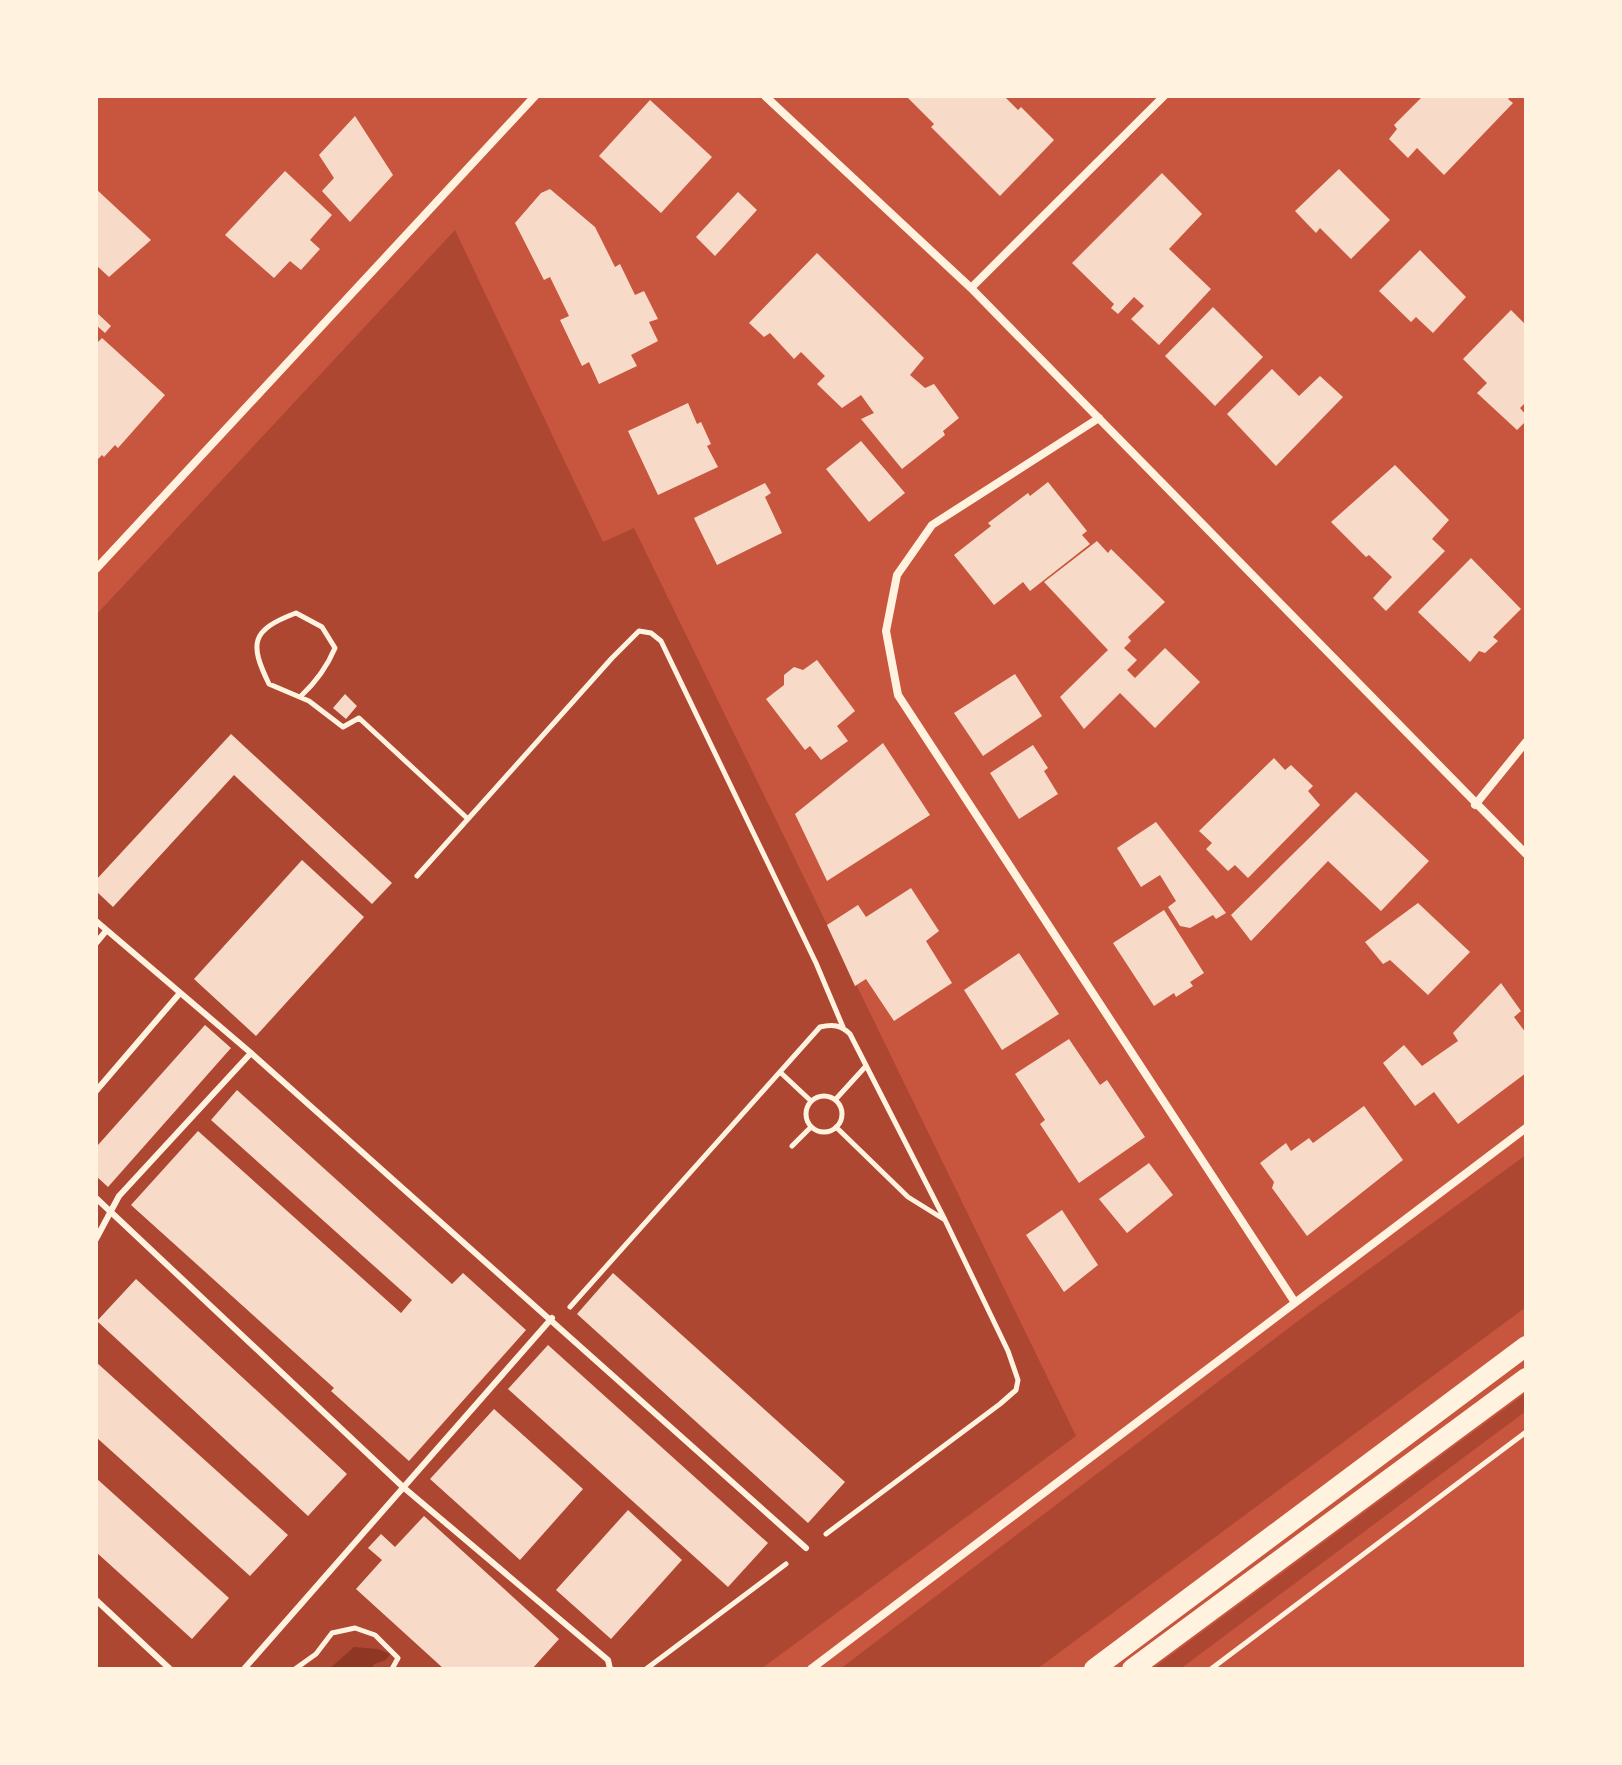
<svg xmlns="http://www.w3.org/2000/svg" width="1622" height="1765" viewBox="0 0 1622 1765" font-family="Arial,sans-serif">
  <rect width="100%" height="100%" fill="#c8553d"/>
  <path fill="#ae4732" d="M 455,230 L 603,542 L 634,528 L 1076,1436 L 761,1669 L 96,1669 L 96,615 Z
    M 1526,1155 L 1526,1307 L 1037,1669 L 840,1669 L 1306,1315 Z
    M 1526,1393 L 1526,1411 L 1180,1669 L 1152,1669 Z"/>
  <path fill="#8f3625" d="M 354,1647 L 378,1649 L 390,1654 L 386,1660 L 374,1664 L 372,1669 L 329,1669 Z"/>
  <path fill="#f7dbc8" d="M 906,96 L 1004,96 L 1018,110 L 1021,107 L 1054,140 L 1000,196 L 931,127 L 934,124 Z
    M 1423,96 L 1511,96 L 1508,99 L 1513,103 L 1444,175 L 1417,148 L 1408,158 L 1389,139 L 1397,129 L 1394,125 Z
    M 650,100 L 712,157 L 661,213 L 599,156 Z
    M 355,116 L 393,175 L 350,222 L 322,191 L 334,178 L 319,155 Z
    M 1339,169 L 1390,220 L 1351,259 L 1320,228 L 1316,233 L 1295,211 Z
    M 285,171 L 332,215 L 310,240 L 320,249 L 301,270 L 290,261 L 274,278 L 225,235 Z
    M 1162,173 L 1202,214 L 1169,249 L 1211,289 L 1159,345 L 1131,319 L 1144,306 L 1134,297 L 1118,314 L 1111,308 L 1114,304 L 1072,263 Z
    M 96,189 L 151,240 L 109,277 L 96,265 Z
    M 550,189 L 595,227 L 615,267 L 620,264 L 635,295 L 644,291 L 658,319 L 649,322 L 658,341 L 631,355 L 637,366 L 599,384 L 589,362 L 582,366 L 560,320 L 569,316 L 550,277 L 544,280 L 515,223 L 541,193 Z
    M 738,192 L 757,210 L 715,256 L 696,237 Z
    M 1420,250 L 1466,297 L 1433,333 L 1416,317 L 1411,322 L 1379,291 Z
    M 817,253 L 924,358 L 910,375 L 925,388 L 934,384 L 959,418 L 943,431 L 945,435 L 902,469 L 861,419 L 874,413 L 861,395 L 842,408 L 817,384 L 825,376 L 801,352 L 794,359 L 770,333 L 764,337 L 749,323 Z
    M 1213,307 L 1263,357 L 1215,406 L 1165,356 Z
    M 1511,310 L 1526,325 L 1526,402 L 1520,408 L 1526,415 L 1526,421 L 1517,430 L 1477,393 L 1487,383 L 1463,359 Z
    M 96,312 L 111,326 L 105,333 L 96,325 Z
    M 102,338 L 165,395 L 118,448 L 115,445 L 104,457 L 102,455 L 96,461 L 96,344 Z
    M 1272,369 L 1299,396 L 1320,376 L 1343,397 L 1276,466 L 1227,414 Z
    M 688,403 L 697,424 L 701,422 L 711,444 L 707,446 L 718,467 L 658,495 L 628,431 Z
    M 861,441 L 905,493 L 869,522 L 826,469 Z
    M 1395,465 L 1449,520 L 1432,539 L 1445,551 L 1386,611 L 1373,598 L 1392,577 L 1369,555 L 1366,557 L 1331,522 Z
    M 1048,482 L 1087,531 L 1082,535 L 1090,544 L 1030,591 L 1023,582 L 994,605 L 954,555 L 991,526 L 988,523 L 1028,493 L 1030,496 Z
    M 765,483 L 771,493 L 765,497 L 782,533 L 717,565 L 694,518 Z
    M 1097,541 L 1108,553 L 1111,549 L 1165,602 L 1128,637 L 1131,641 L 1124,648 L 1137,660 L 1127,670 L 1135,678 L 1165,648 L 1200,682 L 1155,728 L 1120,693 L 1084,729 L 1060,697 L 1108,650 L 1044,582 Z
    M 1471,558 L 1521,609 L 1493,637 L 1498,641 L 1485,653 L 1479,651 L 1470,662 L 1418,612 Z
    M 817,660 L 855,711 L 837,726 L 848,741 L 821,760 L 810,746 L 805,750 L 766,699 L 784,685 L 784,675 L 794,667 L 803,670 Z
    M 1015,674 L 1042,716 L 983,756 L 954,713 Z
    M 345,694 L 357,706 L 346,719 L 333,708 Z
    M 231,734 L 392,883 L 372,904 L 234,775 L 113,907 L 96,891 L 96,880 Z
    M 883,743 L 930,815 L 827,881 L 795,814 Z
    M 1033,745 L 1048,768 L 1044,771 L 1058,794 L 1019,819 L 990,773 Z
    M 1274,758 L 1285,770 L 1291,765 L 1313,786 L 1308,791 L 1320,805 L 1248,878 L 1235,865 L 1228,871 L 1206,849 L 1212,843 L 1199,831 Z
    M 1356,792 L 1429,861 L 1381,911 L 1328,861 L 1251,941 L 1231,915 Z
    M 1156,822 L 1203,883 L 1226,913 L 1216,919 L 1213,915 L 1190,928 L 1180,926 L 1168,907 L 1176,901 L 1160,875 L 1141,887 L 1117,848 Z
    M 302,860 L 364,917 L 256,1036 L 194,979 Z
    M 911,888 L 939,931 L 926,941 L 952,983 L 894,1021 L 866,979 L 855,986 L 827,925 L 858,905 L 866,917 Z
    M 1418,903 L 1470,952 L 1428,995 L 1390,960 L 1383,964 L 1365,942 Z
    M 1164,910 L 1204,973 L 1190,982 L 1193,986 L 1176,997 L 1174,993 L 1154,1006 L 1113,943 Z
    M 1019,953 L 1059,1014 L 1002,1050 L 964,990 Z
    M 1501,983 L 1521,1011 L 1514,1017 L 1526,1033 L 1526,1073 L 1458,1124 L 1434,1092 L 1415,1106 L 1383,1063 L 1404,1045 L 1422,1066 L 1458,1041 L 1453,1033 Z
    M 205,1025 L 231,1048 L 108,1187 L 96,1176 L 96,1149 L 98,1145 Z
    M 1069,1039 L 1100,1085 L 1107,1080 L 1145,1137 L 1079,1183 L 1040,1124 L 1045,1120 L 1015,1074 Z
    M 237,1090 L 452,1284 L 463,1273 L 526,1330 L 409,1461 L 331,1391 L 334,1388 L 131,1205 L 198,1131 L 401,1313 L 412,1300 L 211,1120 Z
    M 1364,1106 L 1403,1160 L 1307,1236 L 1272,1188 L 1274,1182 L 1260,1163 L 1286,1143 L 1291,1151 L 1309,1138 L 1313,1143 Z
    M 1149,1163 L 1173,1195 L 1127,1233 L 1099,1199 Z
    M 1062,1210 L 1098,1265 L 1064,1292 L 1026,1235 Z
    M 613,1273 L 845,1482 L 808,1523 L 577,1314 Z
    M 136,1279 L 347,1474 L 308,1516 L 97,1321 Z
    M 548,1345 L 768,1543 L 728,1587 L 508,1389 Z
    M 96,1362 L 288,1535 L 250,1576 L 96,1437 Z
    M 494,1409 L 583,1489 L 520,1560 L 430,1479 Z
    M 96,1478 L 229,1598 L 192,1639 L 96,1552 Z
    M 628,1510 L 682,1560 L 611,1639 L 556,1590 Z
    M 424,1516 L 559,1639 L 532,1669 L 444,1669 L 356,1589 L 382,1560 L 368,1548 L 381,1534 L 395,1547 Z"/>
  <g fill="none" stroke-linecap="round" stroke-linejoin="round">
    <path stroke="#fff3e0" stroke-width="5" d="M 301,696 C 316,682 327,667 335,648 L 322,627 L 296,613 C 251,630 249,643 269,684 L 309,701 L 343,727 L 359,718 L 468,819
      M 417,876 L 612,658 L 639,631 L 651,633 L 661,641 L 816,963 L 843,1027
      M 780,1072 L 811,1101
      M806 1114a18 18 0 1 1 36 0a18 18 0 1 1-36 0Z
      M 835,1100 L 866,1066
      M 836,1127 L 908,1197 L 945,1220
      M 792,1146 L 811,1127
      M 570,1307 L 820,1027 C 833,1024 841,1025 850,1034 L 945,1220 L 1008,1351 L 1018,1380 L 1016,1390 L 1000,1404 L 826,1534
      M 295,1669 L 316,1654 L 332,1633 L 355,1628 L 375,1635 L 398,1658 L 392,1669
      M 646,1669 L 786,1564
      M 1211,1669 L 1526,1432"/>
    <path stroke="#fff3e0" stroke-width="6" d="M 96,921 L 251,1053 L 806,1548
      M 96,943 L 106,931
      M 96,1091 L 180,993
      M 96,1198 L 403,1487 L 608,1660 L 610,1669
      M 96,1239 L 119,1196 L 251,1053
      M 96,1600 L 170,1669
      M 244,1669 L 552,1318"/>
    <path stroke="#fff3e0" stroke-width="8" d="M 765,96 L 971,288 L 1526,854
      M 971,288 L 1164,96
      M 1099,418 L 932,525 L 897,575 L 886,631 L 898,695 L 1294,1301
      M 96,569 L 535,96
      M 1475,805 L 1526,742
      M 811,1669 L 1526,1128"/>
    <path stroke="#fff3e0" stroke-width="20" d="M 1094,1669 L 1526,1346
      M 1132,1669 L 1526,1378"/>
  </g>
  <rect width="1622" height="1765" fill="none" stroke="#fff3e0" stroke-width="196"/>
</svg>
